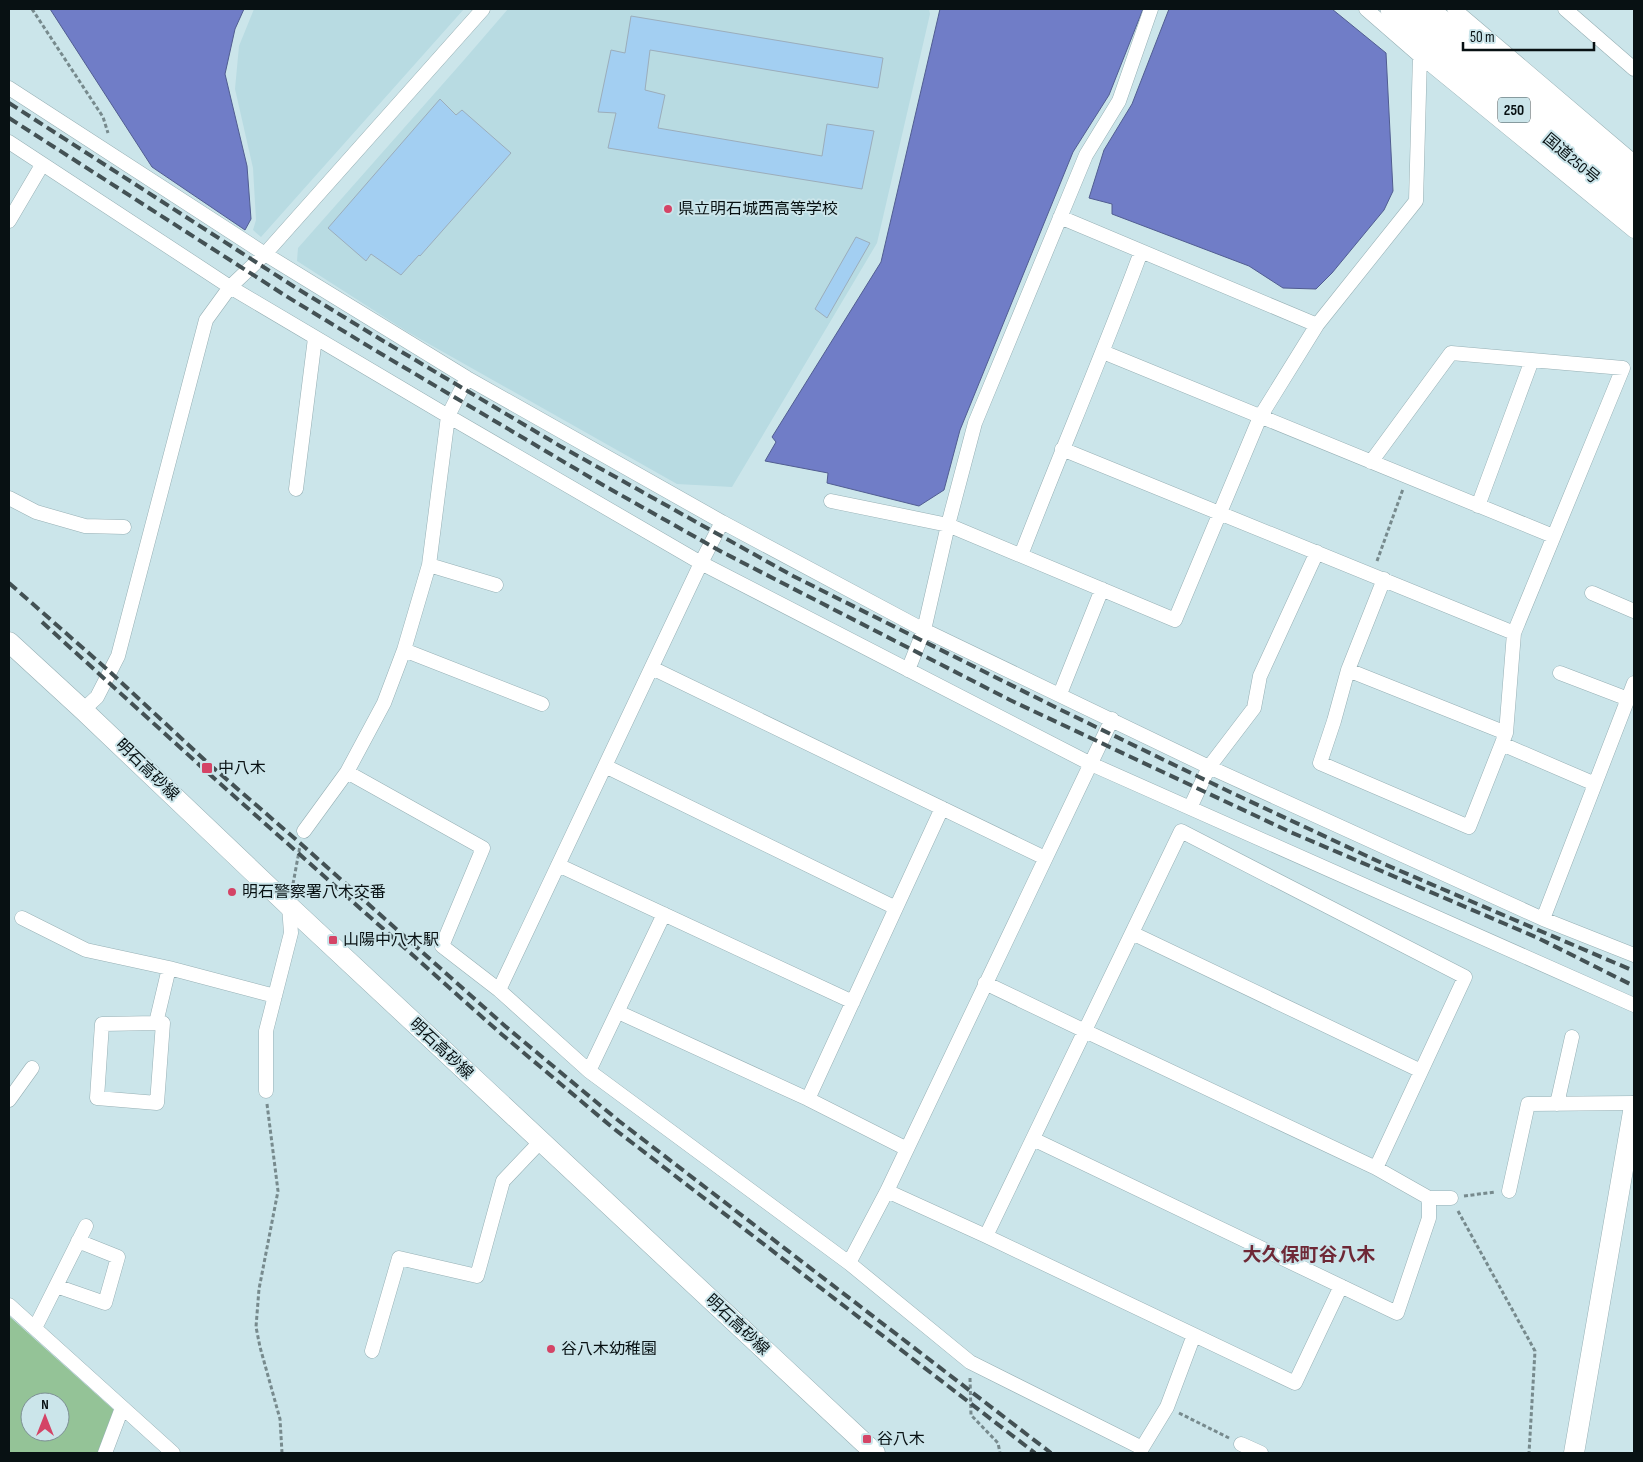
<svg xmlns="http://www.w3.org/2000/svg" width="1643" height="1462" viewBox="0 0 1643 1462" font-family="'Sofia Sans Condensed','Noto Sans JP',sans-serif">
  <rect width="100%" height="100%" fill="#cbe5ea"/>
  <path fill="#b8dbe2" d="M 254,9 L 464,9 L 261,237 L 253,230 L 256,220 L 253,168 L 235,89 L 239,46 Z
    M 508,9 L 929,9 L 930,14 L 877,243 L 732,487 L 677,484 L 406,331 L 297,261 L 298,248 L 464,60 Z"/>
  <path fill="#94c397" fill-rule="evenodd" d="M 9,1316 L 115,1411 L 99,1453 L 9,1453 ZM 30,1402 L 60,1402 L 60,1432 L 30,1432 Z"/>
  <path fill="#707dc7" stroke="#515d91" d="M 50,9 L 244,9 L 235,29 L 225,74 L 247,166 L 251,219 L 245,230 L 152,167 Z
    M 940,9 L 1143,9 L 1109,95 L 1073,152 L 960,430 L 944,490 L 919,506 L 827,483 L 828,473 L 765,461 L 776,442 L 772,437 L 881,262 Z
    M 1169,9 L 1332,9 L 1386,53 L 1393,191 L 1384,210 L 1332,273 L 1316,289 L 1283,288 L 1249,266 L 1112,214 L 1112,204 L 1089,198 L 1104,150 L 1132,104 Z"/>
  <path fill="#a3cff2" stroke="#9badbb" d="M 631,16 L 883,58 L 878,88 L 650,50 L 645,90 L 665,95 L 658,128 L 822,156 L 827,124 L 874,131 L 862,189 L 608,148 L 616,113 L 598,112 L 611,50 L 625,53 Z
    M 440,99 L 456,115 L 462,110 L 511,153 L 420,256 L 419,255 L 401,275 L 371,254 L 366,261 L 328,228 Z
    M 856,237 L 870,243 L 827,318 L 815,309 Z"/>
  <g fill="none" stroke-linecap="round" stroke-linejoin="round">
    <defs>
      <path id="street" d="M 1366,9 L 1420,56 L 1634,231
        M 1454,9 L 1634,162
        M 1565,9 L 1634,69
        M 9,88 L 265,254 L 467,378 L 722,522 L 924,630 L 1209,767 L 1543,919 L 1634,955
        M 9,142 L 230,287 L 448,416 L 701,563 L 1091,764 L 1634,1005
        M 1060,217 L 1317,325
        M 9,221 L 42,165
        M 1103,352 L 1553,536
        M 1062,449 L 1514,633
        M 1371,462 L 1451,353 L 1623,368 L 1514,633 L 1506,733 L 1469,827 L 1320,763 L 1334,721 L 1348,670 L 1384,579
        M 296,489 L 315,338
        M 9,498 L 36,512 L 85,526 L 124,527
        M 831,501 L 948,525 L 1175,620 L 1260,417 L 1317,325 L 1416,201 L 1420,56
        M 1478,506 L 1532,360
        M 1021,555 C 1060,454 1103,354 1141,252
        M 429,565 L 496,585
        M 1592,593 L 1634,611
        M 404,650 L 542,704
        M 652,668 L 1045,858
        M 908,670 L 924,630 L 948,525 L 975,423 L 1086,155 L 1119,101 L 1151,9
        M 1348,670 L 1506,733
        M 1560,673 L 1628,699
        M 1060,694 L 1102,589
        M 83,710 L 97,697 L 118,656 L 206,320 L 230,287 L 265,254 L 483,9
        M 1502,744 L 1595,784
        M 605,766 L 896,908
        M 347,772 L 483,848 L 442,946 L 499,990 L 589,1071 L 849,1263 L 970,1362 L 1142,1448 L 1167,1407 L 1194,1335
        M 1190,808 L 1209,767 L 1254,708 L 1260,676 L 1317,552
        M 304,831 L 347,772 L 384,703 L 404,650 L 429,565 L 448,416 L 467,378
        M 558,865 L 853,1002
        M 22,918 L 86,950 L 169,968 L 275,996
        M 1543,919 L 1634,683
        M 1132,933 L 1421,1071
        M 985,983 L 1085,1031 L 1376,1168 L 1429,1198 L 1451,1198
        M 499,990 L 701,563 L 722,522
        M 618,1012 L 808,1099 L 907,1149
        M 156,1023 L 102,1024 L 97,1098 L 157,1103 L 163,1023 L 156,1023 L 169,968
        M 589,1071 L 664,914
        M 266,1091 L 266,1031 L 291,933 L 289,906
        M 808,1099 L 942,808
        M 9,1100 L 32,1068
        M 1557,1104 L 1572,1037
        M 1033,1139 L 1397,1313 L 1429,1218 L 1429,1198
        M 887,1191 L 986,1236 L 1295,1383 L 1341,1286
        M 1509,1191 L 1528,1104 L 1634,1103
        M 986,1236 L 1181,831 L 1465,977 L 1376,1168
        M 849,1263 L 887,1191 L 1112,719
        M 56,1286 L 105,1303 L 118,1257 L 78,1241
        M 9,1305 L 173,1453
        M 35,1328 L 86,1226
        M 372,1351 L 399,1258 L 477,1276 L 503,1181 L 540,1142
        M 1241,1444 L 1261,1453
        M 105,1453 L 122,1408"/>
      <path id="secondary" d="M 9,642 L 83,710 L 289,906 L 875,1453
        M 1574,1453 L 1634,1106"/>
      <path id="highway" d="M 1393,9 L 1634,212
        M 1425,9 L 1634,185"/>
    </defs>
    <use href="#street" stroke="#97b0b5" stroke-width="15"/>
    <use href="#secondary" stroke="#97b0b5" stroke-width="21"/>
    <use href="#highway" stroke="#97b0b5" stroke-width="26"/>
    <path stroke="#778a8d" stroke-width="3" stroke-dasharray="4 2.5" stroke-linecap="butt" d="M 32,9 L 103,117 L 108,133
      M 1377,561 L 1403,489
      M 293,884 L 300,846
      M 267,1104 L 278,1191 L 259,1289 L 256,1327 L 260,1347 L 280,1419 L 282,1453
      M 1464,1196 L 1495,1192
      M 1458,1211 L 1535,1351 L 1529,1453
      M 970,1378 L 971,1415 L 998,1443 L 1000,1453
      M 1179,1413 L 1229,1438"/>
    <use href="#street" stroke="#fff" stroke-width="14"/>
    <use href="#secondary" stroke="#fff" stroke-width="20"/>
    <use href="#highway" stroke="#fff" stroke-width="25"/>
    <path stroke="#435154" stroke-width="4" stroke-dasharray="10 5" stroke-linecap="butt" d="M 9,103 L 293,286 L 380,339 L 560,446 L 793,576 L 1057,708 L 1230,792 L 1384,864 L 1634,971
      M 9,118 L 286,296 L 373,349 L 603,485 L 722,552 L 1010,700 L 1288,831 L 1538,938 L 1634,986
      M 9,583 L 109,671 L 210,765 L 300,843 L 505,1026 L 619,1121 L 1051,1453
      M 42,622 L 206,771 L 499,1032 L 613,1128 L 1035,1453"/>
  </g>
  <g fill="#d44466" stroke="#cbe5ea" stroke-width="2">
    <circle cx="668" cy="209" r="5"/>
    <rect x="201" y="762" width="12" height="12" rx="2.5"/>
    <circle cx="232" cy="892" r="5"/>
    <rect x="328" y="935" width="10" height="10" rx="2.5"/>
    <circle cx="551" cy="1349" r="5"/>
    <rect x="862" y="1434" width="10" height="10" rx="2.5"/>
  </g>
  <g text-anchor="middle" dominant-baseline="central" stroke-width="4" stroke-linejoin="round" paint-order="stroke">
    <rect fill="#cbe5ea" stroke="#425154" stroke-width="1" x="1498" y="97.5" width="32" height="25" rx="4"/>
    <g font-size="15" font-weight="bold" fill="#081113">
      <text x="1514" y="110">250</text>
    </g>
    <g font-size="16" fill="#081113" stroke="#cbe5ea">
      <text transform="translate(1571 159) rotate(40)">国道250号</text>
      <text transform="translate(147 770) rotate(44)">明石高砂線</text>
      <text transform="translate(441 1049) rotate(43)">明石高砂線</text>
      <text transform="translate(737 1325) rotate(43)">明石高砂線</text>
    </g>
    <g font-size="16" fill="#081113" stroke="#cbe5ea" text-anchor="start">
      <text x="678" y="209">県立明石城西高等学校</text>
      <text x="218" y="768">中八木</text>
      <text x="242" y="892">明石警察署八木交番</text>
      <text x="343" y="940">山陽中八木駅</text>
      <text x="561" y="1349">谷八木幼稚園</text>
      <text x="877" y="1439">谷八木</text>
    </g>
    <g font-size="19" font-weight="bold" fill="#6e2836" stroke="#cbe5ea">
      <text x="1309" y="1255">大久保町谷八木</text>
    </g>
  </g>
  <rect width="1643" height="1462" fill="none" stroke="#081113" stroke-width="20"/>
  <g transform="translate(45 1417)"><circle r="24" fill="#cbe5ea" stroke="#7d9094"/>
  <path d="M0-4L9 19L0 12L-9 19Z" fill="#d44466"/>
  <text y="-8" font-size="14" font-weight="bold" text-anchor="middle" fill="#081113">N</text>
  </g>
  <path d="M1463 42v8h131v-8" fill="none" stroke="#081113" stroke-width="2.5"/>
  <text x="1470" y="42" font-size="15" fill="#081113" stroke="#cbe5ea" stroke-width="4" paint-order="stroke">50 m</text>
</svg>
